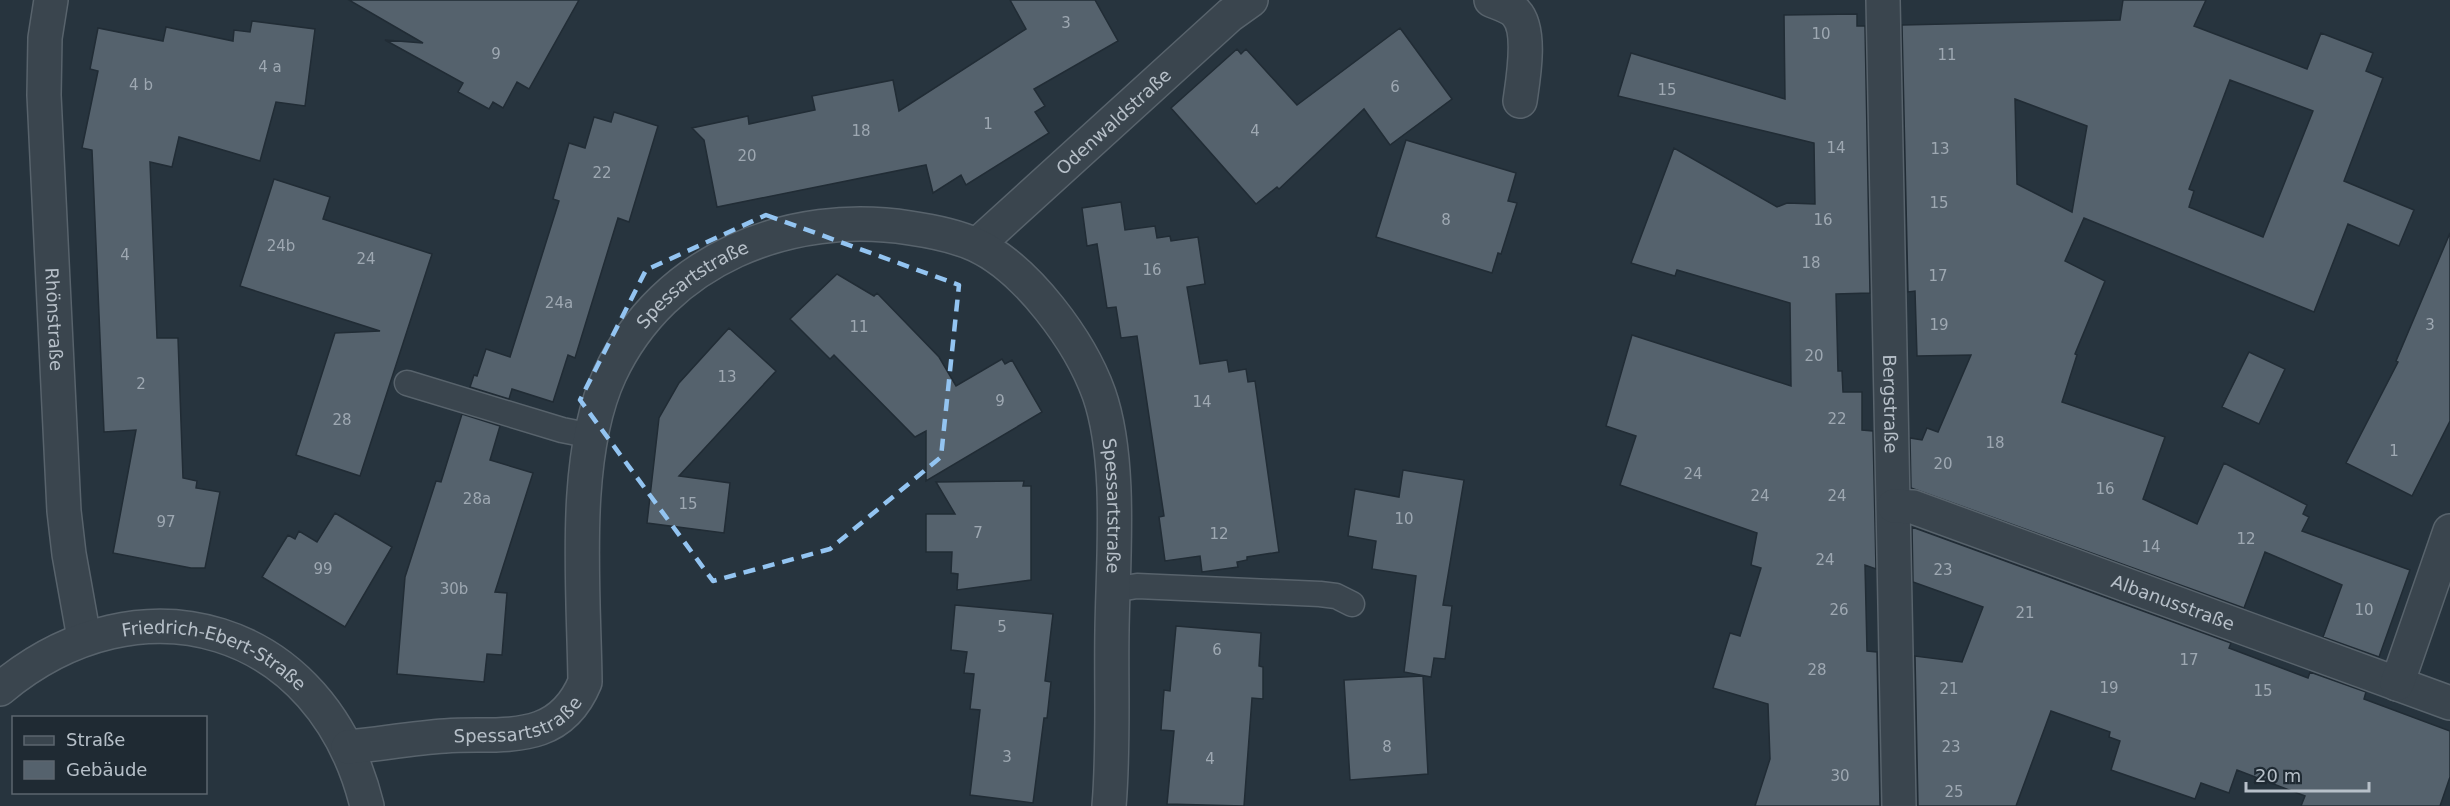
<svg xmlns="http://www.w3.org/2000/svg" width="2450" height="806" viewBox="0 0 2450 806" font-family="'DejaVu Sans',sans-serif">
  <rect width="100%" height="100%" fill="#27343e"/>
  <path fill="#55626d" stroke="#212c35" stroke-width="1.5" fill-rule="evenodd" d="M 349,0 L 579,0 L 529,89 L 517,82 L 503,108 L 493,102 L 489,109 L 458,92 L 463,83 L 385,40 L 423,43 Z
    M 1010,0 L 1095,0 L 1118,41 L 1034,89 L 1045,106 L 1035,112 L 1049,133 L 966,185 L 961,175 L 933,193 L 926,165 L 717,207 L 704,140 L 692,128 L 748,116 L 749,124 L 815,110 L 812,96 L 893,80 L 899,111 L 1026,29 Z
    M 2123,0 L 2206,0 L 2194,26 L 2307,69 L 2321,33 L 2373,53 L 2366,71 L 2383,78 L 2344,181 L 2414,210 L 2399,246 L 2348,224 L 2314,312 L 2084,218 L 2065,261 L 2105,281 L 2075,354 L 2077,355 L 2062,402 L 2165,437 L 2143,499 L 2197,524 L 2224,463 L 2307,505 L 2303,514 L 2309,517 L 2302,531 L 2410,570 L 2379,657 L 2323,637 L 2342,585 L 2265,552 L 2244,608 L 1911,488 L 1910,438 L 1922,440 L 1927,428 L 1938,432 L 1971,355 L 1917,356 L 1915,291 L 1908,292 L 1902,25 L 2120,20 ZM 2230,80 L 2313,111 L 2263,237 L 2189,207 L 2194,191 L 2189,189 ZM 2015,99 L 2087,126 L 2072,212 L 2017,184 Z
    M 1857,14 L 1857,26 L 1865,26 L 1870,293 L 1836,294 L 1838,371 L 1842,371 L 1843,392 L 1862,392 L 1862,430 L 1873,431 L 1876,569 L 1865,565 L 1867,651 L 1877,652 L 1880,806 L 1755,806 L 1770,759 L 1768,704 L 1713,688 L 1730,633 L 1740,636 L 1761,568 L 1751,565 L 1757,533 L 1620,485 L 1636,436 L 1606,426 L 1632,335 L 1791,386 L 1790,303 L 1677,270 L 1675,276 L 1631,263 L 1674,148 L 1777,207 L 1787,203 L 1815,204 L 1814,143 L 1618,96 L 1631,53 L 1785,99 L 1784,15 Z
    M 252,21 L 315,29 L 305,106 L 276,102 L 260,161 L 179,137 L 172,167 L 150,162 L 157,338 L 178,338 L 183,478 L 197,481 L 196,488 L 220,492 L 205,568 L 191,568 L 113,553 L 136,430 L 104,432 L 92,150 L 82,148 L 98,71 L 90,69 L 98,28 L 163,41 L 166,27 L 233,41 L 234,30 L 250,32 Z
    M 1400,28 L 1452,99 L 1390,145 L 1364,109 L 1279,189 L 1277,187 L 1256,204 L 1171,108 L 1237,49 L 1241,54 L 1246,49 L 1297,105 Z
    M 614,112 L 658,126 L 629,222 L 618,218 L 575,358 L 568,355 L 553,402 L 512,389 L 509,399 L 470,387 L 474,375 L 477,376 L 486,349 L 510,357 L 559,201 L 553,199 L 569,143 L 585,148 L 594,117 L 611,122 Z
    M 1406,140 L 1516,173 L 1508,201 L 1517,203 L 1501,254 L 1498,253 L 1492,273 L 1376,237 Z
    M 274,179 L 330,197 L 323,219 L 432,254 L 360,476 L 296,455 L 335,333 L 380,331 L 240,286 Z
    M 1121,202 L 1125,230 L 1155,226 L 1157,238 L 1170,236 L 1171,241 L 1198,237 L 1205,284 L 1187,287 L 1200,364 L 1227,360 L 1229,372 L 1246,369 L 1248,382 L 1255,381 L 1279,552 L 1247,557 L 1247,560 L 1237,562 L 1238,567 L 1202,572 L 1200,556 L 1165,561 L 1159,517 L 1164,516 L 1137,336 L 1121,338 L 1116,307 L 1107,308 L 1097,244 L 1087,246 L 1082,208 Z
    M 2450,233 L 2450,421 L 2412,496 L 2346,463 L 2398,362 L 2396,361 Z
    M 837,274 L 874,296 L 877,293 L 939,357 L 956,386 L 1002,359 L 1005,364 L 1012,360 L 1042,412 L 926,481 L 926,431 L 915,437 L 834,355 L 830,359 L 790,319 Z
    M 729,328 L 776,371 L 679,476 L 730,483 L 724,533 L 647,523 L 659,418 L 679,383 Z
    M 2249,352 L 2285,369 L 2259,424 L 2222,407 Z
    M 462,414 L 500,426 L 490,460 L 533,473 L 495,592 L 507,593 L 502,655 L 487,654 L 484,682 L 397,674 L 405,577 L 436,481 L 441,482 Z
    M 1403,470 L 1464,480 L 1443,605 L 1452,606 L 1445,659 L 1434,658 L 1431,677 L 1404,672 L 1416,576 L 1372,569 L 1376,541 L 1348,536 L 1355,489 L 1399,497 Z
    M 1024,481 L 1023,486 L 1031,486 L 1031,580 L 957,590 L 958,574 L 951,573 L 952,552 L 926,552 L 926,514 L 955,514 L 936,482 Z
    M 335,513 L 392,547 L 345,627 L 262,577 L 288,535 L 295,539 L 299,531 L 317,542 Z
    M 1912,527 L 2231,643 L 2229,648 L 2308,678 L 2310,672 L 2366,692 L 2364,699 L 2450,731 L 2450,777 L 2440,806 L 2301,806 L 2305,796 L 2237,770 L 2229,793 L 2201,783 L 2195,799 L 2111,770 L 2120,741 L 2109,737 L 2110,732 L 2051,711 L 2016,806 L 1918,806 L 1915,656 L 1962,662 L 1983,607 L 1913,582 Z
    M 955,605 L 1053,614 L 1045,681 L 1051,682 L 1047,718 L 1044,718 L 1033,803 L 970,795 L 980,710 L 970,709 L 974,674 L 964,673 L 967,652 L 951,650 Z
    M 1176,626 L 1261,633 L 1259,666 L 1263,667 L 1263,699 L 1252,698 L 1244,806 L 1167,804 L 1174,731 L 1161,730 L 1164,690 L 1170,691 Z
    M 1423,676 L 1428,774 L 1350,780 L 1344,680 Z"/>
  <g fill="none" stroke-linecap="round" stroke-linejoin="round">
    <defs>
      <path id="lane" d="M 407,383 L 562,430 L 592,436
        M 1113,590 L 1137,586 L 1320,594 L 1336,596 L 1352,604"/>
      <g id="street">
        <path id="s1" d="M 51,0 L 45,38 L 44,95 L 64,511 L 69,554 L 84,638"/>
        <path d="M 1491,0 C 1498,3 1511,7 1516,13 C 1532,30 1523,80 1520,101"/>
        <path id="s2" d="M 1883,0 L 1899,806"/>
        <path id="s3" d="M 977,245 L 1230,15 L 1251,0"/>
        <path id="s4" d="M 1894,506 L 1913,507 L 2450,703"/>
        <path d="M 2397,684 L 2450,531"/>
        <path id="s5" d="M 0,689 C 141,571 323,625 367,806"/>
        <path id="s6" d="M 348,747 C 380,744 413,738 445,736 C 502,732 558,747 585,682 C 584,590 571,458 610,374 C 664,259 790,209 910,228 C 931,231 956,236 976,245 C 1027,269 1080,341 1099,394 C 1122,460 1113,559 1112,630 C 1111,688 1114,748 1109,806"/>
      </g>
    </defs>
    <use href="#lane" stroke="#58636c" stroke-width="27"/>
    <use href="#street" stroke="#58636c" stroke-width="36"/>
    <use href="#lane" stroke="#3a454e" stroke-width="24"/>
    <use href="#street" stroke="#3a454e" stroke-width="33"/>
  </g>
  <path fill="none" stroke="#93c4f1" stroke-width="4.5" stroke-dasharray="12 8" stroke-linejoin="round" d="M 766,215 L 959,285 L 941,457 L 830,549 L 713,581 L 580,400 L 646,270 Z"/>
  <g text-anchor="middle" dominant-baseline="central" stroke-width="4.5" stroke-linejoin="round" paint-order="stroke">
    <g font-size="15" fill="#9ea8b2">
      <text x="1066" y="23">3</text>
      <text x="1821" y="34">10</text>
      <text x="496" y="54">9</text>
      <text x="1947" y="55">11</text>
      <text x="270" y="67">4 a</text>
      <text x="141" y="85">4 b</text>
      <text x="1395" y="87">6</text>
      <text x="1667" y="90">15</text>
      <text x="988" y="124">1</text>
      <text x="861" y="131">18</text>
      <text x="1255" y="131">4</text>
      <text x="1836" y="148">14</text>
      <text x="1940" y="149">13</text>
      <text x="747" y="156">20</text>
      <text x="602" y="173">22</text>
      <text x="1939" y="203">15</text>
      <text x="1446" y="220">8</text>
      <text x="1823" y="220">16</text>
      <text x="281" y="246">24b</text>
      <text x="125" y="255">4</text>
      <text x="366" y="259">24</text>
      <text x="1811" y="263">18</text>
      <text x="1152" y="270">16</text>
      <text x="1938" y="276">17</text>
      <text x="559" y="303">24a</text>
      <text x="1939" y="325">19</text>
      <text x="2430" y="325">3</text>
      <text x="859" y="327">11</text>
      <text x="1814" y="356">20</text>
      <text x="727" y="377">13</text>
      <text x="141" y="384">2</text>
      <text x="1000" y="401">9</text>
      <text x="1202" y="402">14</text>
      <text x="1837" y="419">22</text>
      <text x="342" y="420">28</text>
      <text x="1995" y="443">18</text>
      <text x="2394" y="451">1</text>
      <text x="1943" y="464">20</text>
      <text x="1693" y="474">24</text>
      <text x="2105" y="489">16</text>
      <text x="1760" y="496">24</text>
      <text x="1837" y="496">24</text>
      <text x="477" y="499">28a</text>
      <text x="688" y="504">15</text>
      <text x="1404" y="519">10</text>
      <text x="166" y="522">97</text>
      <text x="978" y="533">7</text>
      <text x="1219" y="534">12</text>
      <text x="2246" y="539">12</text>
      <text x="2151" y="547">14</text>
      <text x="1825" y="560">24</text>
      <text x="323" y="569">99</text>
      <text x="1943" y="570">23</text>
      <text x="454" y="589">30b</text>
      <text x="1839" y="610">26</text>
      <text x="2364" y="610">10</text>
      <text x="2025" y="613">21</text>
      <text x="1002" y="627">5</text>
      <text x="1217" y="650">6</text>
      <text x="2189" y="660">17</text>
      <text x="1817" y="670">28</text>
      <text x="2109" y="688">19</text>
      <text x="1949" y="689">21</text>
      <text x="2263" y="691">15</text>
      <text x="1387" y="747">8</text>
      <text x="1951" y="747">23</text>
      <text x="1007" y="757">3</text>
      <text x="1210" y="759">4</text>
      <text x="1840" y="776">30</text>
      <text x="1954" y="792">25</text>
    </g>
    <g font-size="18" fill="#b7c0c9" stroke="#1f2a33">
      <text stroke="none"><textPath href="#s3" startOffset="184">Odenwaldstraße</textPath></text>
      <text stroke="none"><textPath href="#s6" startOffset="696">Spessartstraße</textPath></text>
      <text stroke="none"><textPath href="#s1" startOffset="320">Rhönstraße</textPath></text>
      <text stroke="none"><textPath href="#s2" startOffset="404">Bergstraße</textPath></text>
      <text stroke="none"><textPath href="#s6" startOffset="1308">Spessartstraße</textPath></text>
      <text stroke="none"><textPath href="#s4" startOffset="296">Albanusstraße</textPath></text>
      <text stroke="none"><textPath href="#s5" startOffset="236">Friedrich-Ebert-Straße</textPath></text>
      <text stroke="none"><textPath href="#s6" startOffset="174">Spessartstraße</textPath></text>
    </g>
  </g>
  <rect x="12" y="716" width="195" height="78" fill="#1f2a33" stroke="#5c666f" stroke-width="1.5"/>
  <rect x="24" y="736" width="30" height="9" fill="#3a454e" stroke="#5c666f" stroke-width="1.5"/>
  <text x="66" y="746" font-size="18" fill="#b7c0c9">Straße</text>
  <rect x="24" y="761" width="30" height="18" fill="#55626d" stroke="#5c666f" stroke-width="1.5"/>
  <text x="66" y="776" font-size="18" fill="#b7c0c9">Gebäude</text>
  <path d="M2246 782v9h123v-9" fill="none" stroke="#b7c0c9" stroke-width="3"/>
  <text x="2255" y="782" font-size="18" fill="#b7c0c9" stroke="#1f2a33" stroke-width="4.5" paint-order="stroke">20 m</text>
</svg>
